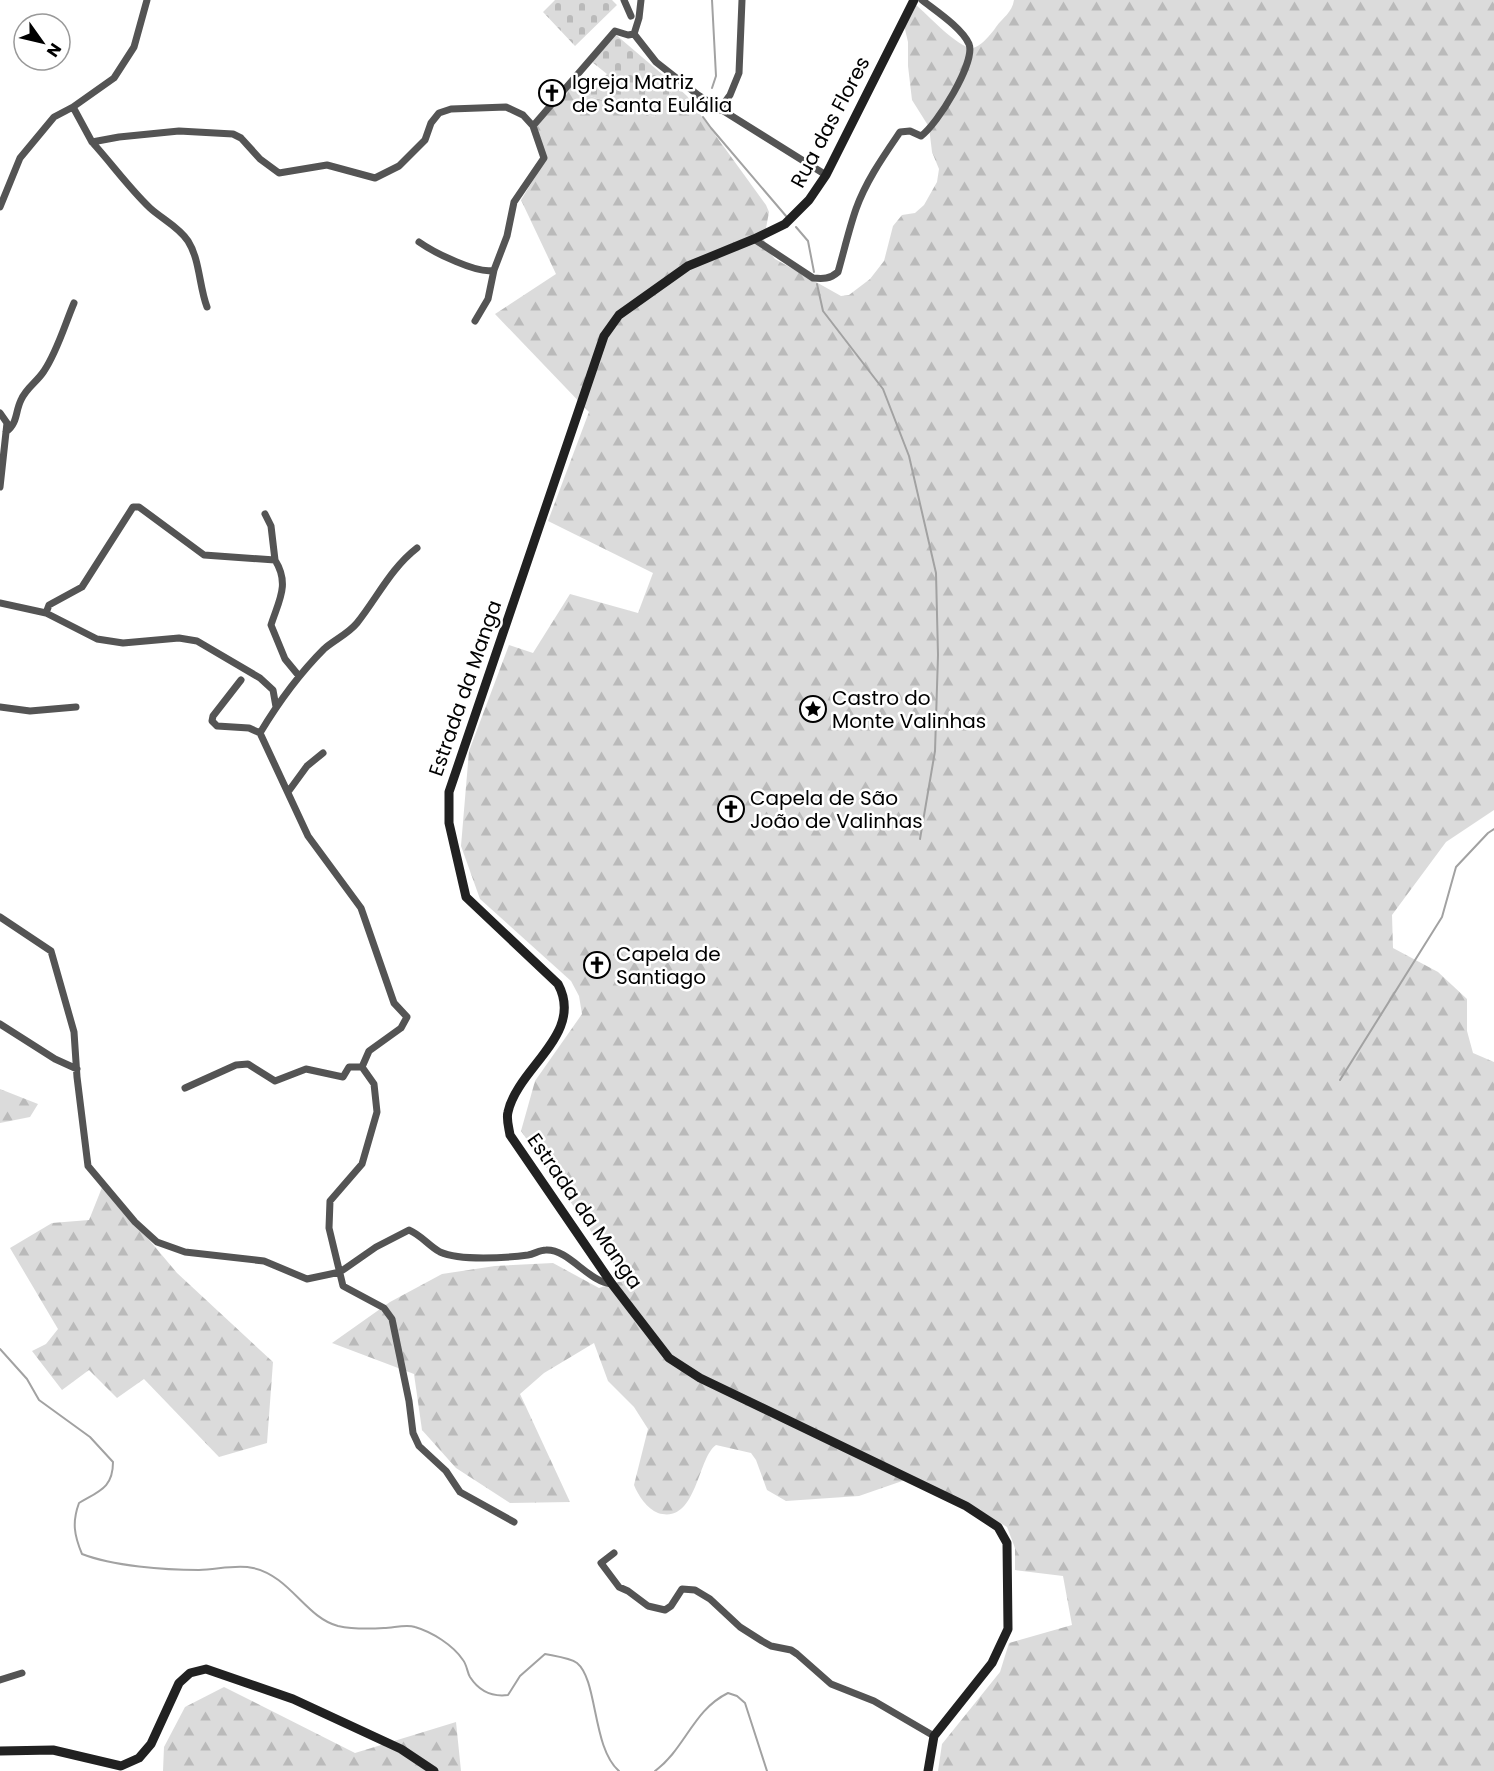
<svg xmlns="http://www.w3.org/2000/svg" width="1494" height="1771" viewBox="0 0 1494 1771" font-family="Poppins,sans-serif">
  <defs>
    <pattern id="forest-firs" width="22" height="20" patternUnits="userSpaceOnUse" patternTransform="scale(1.5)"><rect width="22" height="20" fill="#dbdbdb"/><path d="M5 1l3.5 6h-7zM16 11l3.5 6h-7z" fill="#bababa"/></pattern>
    <pattern id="cemetery-stones" width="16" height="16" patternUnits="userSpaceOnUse" patternTransform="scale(1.5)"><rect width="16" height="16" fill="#dbdbdb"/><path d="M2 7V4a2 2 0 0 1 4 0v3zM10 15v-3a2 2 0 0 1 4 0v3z" fill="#bababa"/></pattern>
  </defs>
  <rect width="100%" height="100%" fill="#fff"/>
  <path fill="url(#forest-firs)" d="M 1014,0 L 1494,0 L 1494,810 L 1446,842 L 1392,915 L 1393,948 L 1438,972 L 1467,999 L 1467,1031 L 1473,1053 L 1494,1062 L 1494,1771 L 938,1771 L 942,1744 L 1000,1672 L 1009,1643 L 1072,1625 L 1063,1576 L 1015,1570 L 1015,1548 L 1007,1527 L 960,1499 L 908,1479 L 859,1496 L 786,1501 L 767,1490 L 756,1460 L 751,1453 L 716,1445 C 697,1458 697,1525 658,1513 C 647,1509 638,1495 634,1485 L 648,1429 L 634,1407 L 608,1381 L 594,1343 L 544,1373 L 520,1394 L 570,1502 L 510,1503 L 456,1468 L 422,1430 L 414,1374 L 332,1343 L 390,1302 L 442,1274 L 495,1266 L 553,1263 L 599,1288 L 625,1280 L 521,1131 L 535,1081 L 582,1014 L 579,996 L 571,981 L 480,899 L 461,846 L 469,751 L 509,645 L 533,653 L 570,594 L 638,613 L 653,573 L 548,521 L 589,412 L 495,314 L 556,274 L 521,200 L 546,159 L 536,128 L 572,85 L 587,95 L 654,117 L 676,86 L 687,96 L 766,205 L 769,212 L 764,239 L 767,249 L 775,259 L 841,296 L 849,295 L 870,279 L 884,261 L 893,226 L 902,215 L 915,213 L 924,205 L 937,182 L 939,169 L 932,152 L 929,127 L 912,100 L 908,66 L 908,42 L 904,25 L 916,5 C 927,14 958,48 972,48 C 980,48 992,33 996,27 C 1003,17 1012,13 1014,0 Z
    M 0,1089 L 38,1104 L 30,1117 L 0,1123 Z
    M 103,1185 L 177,1273 L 273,1362 L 267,1443 L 219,1457 L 144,1379 L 117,1398 L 89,1370 L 62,1390 L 32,1351 L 46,1344 L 58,1329 L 10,1248 L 52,1223 L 89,1220 Z
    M 224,1687 L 355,1753 L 456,1722 L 461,1771 L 163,1771 L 164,1747 L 185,1707 Z"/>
  <path fill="url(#cemetery-stones)" d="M 555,0 L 612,0 L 617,5 L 575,46 L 543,12 Z
    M 615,34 L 676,86 L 654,117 L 587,95 L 607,74 L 592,62 Z"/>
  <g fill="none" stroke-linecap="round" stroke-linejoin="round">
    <path stroke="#a2a2a2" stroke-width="2" d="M 712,0 L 716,76 L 712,88
      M 703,117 L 711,128 L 786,216
      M 796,227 L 808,241 L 814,272
      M 817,284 L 823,311 L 883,389 L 909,456 L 936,573 L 938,655 L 935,751 L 920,839
      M 1340,1080 L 1442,917 L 1456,867 L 1488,833 L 1494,829
      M 0,1349 L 27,1379 L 39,1400 L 90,1437 L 113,1462 C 113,1488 99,1491 79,1503 C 72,1522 74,1535 82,1554 C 113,1566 164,1570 199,1570 C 216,1570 236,1564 253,1568 C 290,1576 306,1618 338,1626 C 352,1629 369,1629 384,1628 C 393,1628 406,1624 415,1627 C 432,1632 453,1645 463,1660 C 467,1665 467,1672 470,1677 C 479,1691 492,1697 508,1695 L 520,1676 L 545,1654 C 554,1656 570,1658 577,1663 C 598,1680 592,1748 619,1771
      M 655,1771 C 685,1749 693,1710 728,1693 L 737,1696 L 745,1703 L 767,1771"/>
    <path stroke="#545454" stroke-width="7" d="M 624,0 L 631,16
      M 634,34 L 639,18 L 641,0
      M 73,107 L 92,142 L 119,137 L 179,131 L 233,134 L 241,138 L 260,159 L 279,173 L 327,165 L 375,178 L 399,166 L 425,140 L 431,123 L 439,113 L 451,109 L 506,107 L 523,115 L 533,126 L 544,158 L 514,202 L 507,236 L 494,270 L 488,299 L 475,321
      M 719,110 L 730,95 L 739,73 L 742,0
      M 533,126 L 615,31 L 628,35 L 634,34 L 656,62 L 698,95 L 826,175
      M 92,142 C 112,164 129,188 150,208 C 162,219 179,227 188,241 C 200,260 199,286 207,307
      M 0,207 L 20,158 L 54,117 L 73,107 L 114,78 L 134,47 L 147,0
      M 754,239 L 813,278 C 823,279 830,279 838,272 C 844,251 849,229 856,209 C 866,181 883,157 900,132 L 910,131 L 921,136 C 937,125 976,62 969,44 C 962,28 936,11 922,0
      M 419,242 C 433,252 479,275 494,270
      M 0,413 L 7,423 L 0,487
      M 6,432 C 18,423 15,412 21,400 C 26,388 37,382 44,371 C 57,352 65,324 74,303
      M 265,514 L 271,526 L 275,560
      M 417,548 C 391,568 377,598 357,623 C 348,634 334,640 324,649 C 299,674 278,703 260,733 L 308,836 L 361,908 L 394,1003 L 407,1017 L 401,1028 L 369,1051 L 362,1067 L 374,1084 L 377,1112 L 362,1164 L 330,1201 L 329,1228 L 343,1286 L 384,1308 L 392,1319 L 409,1401 L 413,1433 L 419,1446 L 446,1471 L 460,1492 L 514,1522
      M 0,603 L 46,613 L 97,639 L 123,643 L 179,638 L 197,641 L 260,678 L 273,690 L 276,707
      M 46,613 L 49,605 L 82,587 L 133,507 L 139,507 L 204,555 L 275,560 C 290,584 279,600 271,625 L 285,659 L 299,676
      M 241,680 L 213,716 L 212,721 L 217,726 L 249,728 L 260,733
      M 0,707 L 30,711 L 76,707
      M 288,792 L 307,766 L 323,753
      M 0,917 L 51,951 L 74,1032 L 77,1077 L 88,1166 L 135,1222 L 157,1242 L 185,1252 L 264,1261 L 307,1279 L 340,1272 L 376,1247 L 409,1230 C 421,1235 429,1246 440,1252 C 460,1261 506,1258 528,1255 C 534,1254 540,1250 546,1250 C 569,1249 588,1282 612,1284
      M 0,1024 L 55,1059 L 77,1069
      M 185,1088 L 236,1065 L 248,1064 L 275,1081 L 306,1069 L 343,1077 L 349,1067 L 362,1067
      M 614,1553 L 601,1563 L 619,1587 L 628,1591 L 648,1606 L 665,1610 L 671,1606 L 682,1589 L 695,1590 L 710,1599 L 740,1627 L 762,1641 L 771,1646 L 791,1650 L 797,1654 L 831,1684 L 874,1701 L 934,1736
      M 0,1680 L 22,1673"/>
    <path stroke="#212121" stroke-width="9" d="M 914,0 L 826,175 L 809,200 L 785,224 L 754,239 L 688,266 L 619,315 L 604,336 L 449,792 L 449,823 L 466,897 L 558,984 C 585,1034 518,1067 508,1112 C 506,1119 509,1128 510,1135 L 612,1284 L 669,1358 L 700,1378 L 966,1506 L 998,1527 L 1007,1543 L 1008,1629 L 992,1663 L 934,1736 L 928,1771
      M 0,1751 L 53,1750 L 121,1766 L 139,1758 L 151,1744 L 179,1683 L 190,1673 L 206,1669 L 293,1699 L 401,1749 L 434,1771"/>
  </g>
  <defs>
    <symbol id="church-ring" viewBox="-11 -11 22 22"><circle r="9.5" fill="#fff" stroke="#000" stroke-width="1.5"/><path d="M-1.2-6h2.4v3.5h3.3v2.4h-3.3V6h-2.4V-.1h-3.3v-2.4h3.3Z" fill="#000"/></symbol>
    <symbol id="sight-ring" viewBox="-11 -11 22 22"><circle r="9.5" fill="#fff" stroke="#000" stroke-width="1.5"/><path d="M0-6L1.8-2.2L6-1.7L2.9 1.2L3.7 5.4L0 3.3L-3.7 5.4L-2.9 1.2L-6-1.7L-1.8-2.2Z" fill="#000"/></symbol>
  </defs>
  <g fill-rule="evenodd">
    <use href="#church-ring" x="537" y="78" width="30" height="30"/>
    <use href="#sight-ring" x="798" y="694" width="30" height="30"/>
    <use href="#church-ring" x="716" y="794" width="30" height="30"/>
    <use href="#church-ring" x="582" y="950" width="30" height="30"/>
  </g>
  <g text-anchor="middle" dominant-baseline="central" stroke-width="5" stroke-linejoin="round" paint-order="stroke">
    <g font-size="20" fill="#000" stroke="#fff" text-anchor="start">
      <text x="572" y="82">Igreja Matriz<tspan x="572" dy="23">de Santa Eulália</tspan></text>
      <text x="832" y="698">Castro do<tspan x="832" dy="23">Monte Valinhas</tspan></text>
      <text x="750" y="798">Capela de São<tspan x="750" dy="23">João de Valinhas</tspan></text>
      <text x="616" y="954">Capela de<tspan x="616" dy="23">Santiago</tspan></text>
    </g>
    <g font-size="20" fill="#000" stroke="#fff">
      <text transform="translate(830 122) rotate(-62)">Rua das Flores</text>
      <text transform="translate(465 688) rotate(-71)">Estrada da Manga</text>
      <text transform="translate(585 1211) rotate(55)">Estrada da Manga</text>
    </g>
  </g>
  <g transform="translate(42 42) rotate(124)"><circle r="28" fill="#ffffff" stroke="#999999" stroke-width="1.5"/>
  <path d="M0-4.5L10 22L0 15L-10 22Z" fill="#000000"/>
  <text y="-9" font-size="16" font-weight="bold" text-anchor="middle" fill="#000000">N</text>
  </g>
</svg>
